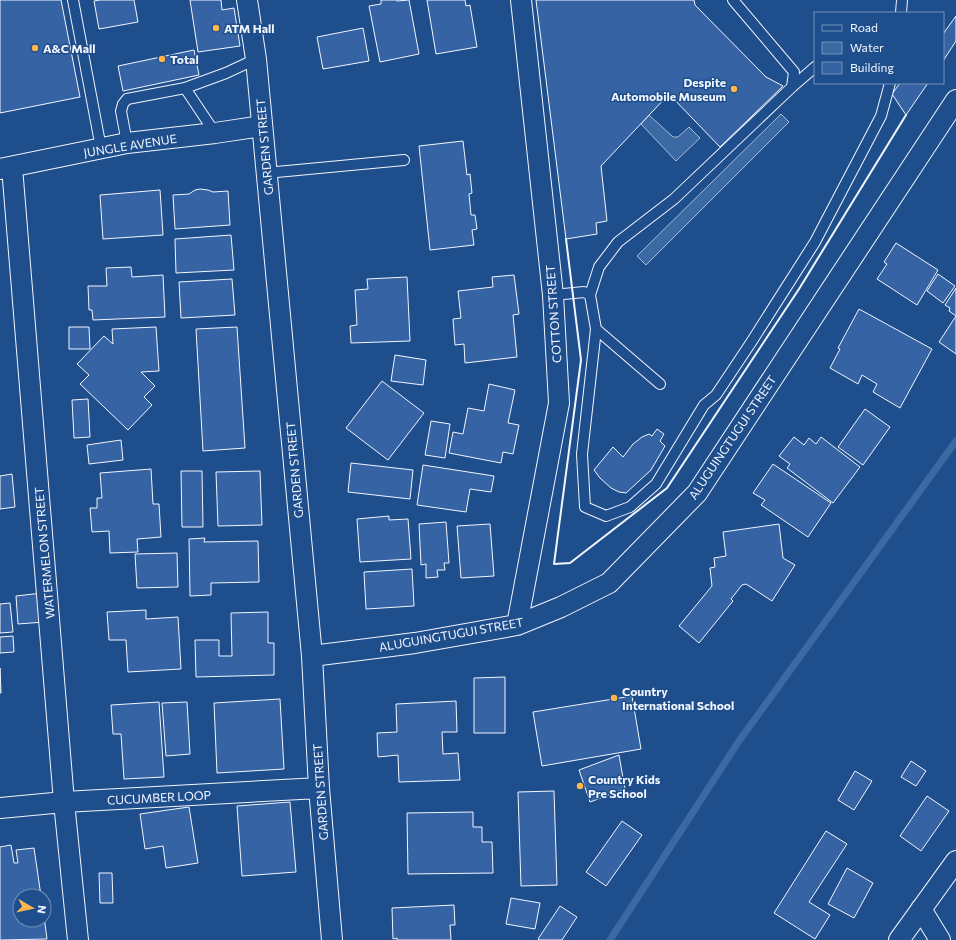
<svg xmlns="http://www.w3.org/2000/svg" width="956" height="940" viewBox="0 0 956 940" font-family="Commissioner,sans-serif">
  <rect width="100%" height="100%" fill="#1f4e8c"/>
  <path fill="#3b69a3" stroke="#a8bbd7" d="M 781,114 L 789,122 L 646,265 L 637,256 Z
    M 649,115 L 673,137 L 678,137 L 689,127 L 700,138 L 676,161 L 641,124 Z"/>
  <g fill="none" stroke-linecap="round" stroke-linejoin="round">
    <path stroke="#3b69a3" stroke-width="7" d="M 610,940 L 739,741 L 956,441"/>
  </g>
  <path fill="#3563a3" stroke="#f2f6ff" d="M 0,0 L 61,0 L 80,97 L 0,113 Z
    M 100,0 L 134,0 L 138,22 L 99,29 L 94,1 Z
    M 190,0 L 221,0 L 222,10 L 234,8 L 240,46 L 198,52 Z
    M 381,0 L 397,0 L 397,1 L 409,0 L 419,54 L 380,62 L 369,6 L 381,4 Z
    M 427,0 L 465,0 L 466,6 L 470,5 L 477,47 L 436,54 Z
    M 536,0 L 694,0 L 695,5 L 766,77 L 783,86 L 720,147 L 669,94 L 601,166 L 607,221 L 596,223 L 597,234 L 566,239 Z
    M 956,16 L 956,41 L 943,61 L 943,34 Z
    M 363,28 L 369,61 L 323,69 L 317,37 Z
    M 194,50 L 199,75 L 123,91 L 118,66 Z
    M 900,83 L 928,83 L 906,115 L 892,94 Z
    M 463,141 L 467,175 L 470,174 L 472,193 L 469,194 L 471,215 L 475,215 L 477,229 L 472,230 L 474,245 L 430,250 L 419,146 Z
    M 200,189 L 208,190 L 213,192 L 228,191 L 230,225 L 175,229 L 173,195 L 189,194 L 195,190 Z
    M 160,190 L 163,235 L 103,239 L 100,195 Z
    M 231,235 L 234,270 L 176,273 L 175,239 Z
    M 896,243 L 938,270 L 917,305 L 877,279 L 887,264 L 884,262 Z
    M 131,267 L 132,277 L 163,275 L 165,317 L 93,320 L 92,310 L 89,310 L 88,286 L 107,286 L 106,268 Z
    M 938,274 L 955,286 L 943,303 L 927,291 Z
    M 514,275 L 519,314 L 513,315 L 517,357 L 465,363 L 464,344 L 455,345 L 453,319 L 461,318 L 458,291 L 493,287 L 492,277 Z
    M 407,277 L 410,341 L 351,343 L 350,326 L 357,325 L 355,290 L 368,289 L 367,279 Z
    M 232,279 L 235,315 L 181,318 L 179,282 Z
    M 956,288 L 956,316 L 949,311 L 950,308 L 945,305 Z
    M 859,309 L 932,349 L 900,408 L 873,392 L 877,384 L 862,375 L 858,384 L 830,368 L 840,349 L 838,348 Z
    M 956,316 L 956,354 L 939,342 Z
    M 69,327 L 89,327 L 90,349 L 69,349 Z
    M 156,327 L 159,371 L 141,372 L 155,386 L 144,397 L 152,405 L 128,430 L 80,384 L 89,375 L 77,364 L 104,336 L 113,344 L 112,329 Z
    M 237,327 L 245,448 L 203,451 L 196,329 Z
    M 395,355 L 426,360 L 423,385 L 391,381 Z
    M 382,381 L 424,413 L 388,460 L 346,428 Z
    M 489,384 L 515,390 L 508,423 L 519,425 L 513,454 L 503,452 L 501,463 L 449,453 L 453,432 L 463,434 L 468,408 L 484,411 Z
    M 88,399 L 90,437 L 74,438 L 72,400 Z
    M 865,409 L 890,427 L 863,465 L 838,447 Z
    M 431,421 L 450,424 L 445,458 L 425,455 Z
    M 657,429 L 664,434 L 660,441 L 665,446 L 651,470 L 626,493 L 619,492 L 611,488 L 600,478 L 594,470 L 613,447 L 623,457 L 633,444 L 642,437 L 649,434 L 652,436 Z
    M 794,437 L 804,445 L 809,438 L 816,444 L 821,437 L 860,467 L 833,503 L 787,468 L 790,464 L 779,456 Z
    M 121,440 L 123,460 L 89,464 L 87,445 Z
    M 351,463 L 413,470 L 410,499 L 348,492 Z
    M 773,464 L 831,503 L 808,537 L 761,505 L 765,500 L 753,493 Z
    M 423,465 L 494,476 L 491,492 L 470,489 L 466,512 L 417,505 Z
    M 151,469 L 153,504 L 159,504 L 161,537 L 137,539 L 138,552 L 110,553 L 109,531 L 92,532 L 90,508 L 97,508 L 97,498 L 102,498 L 100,473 Z
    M 181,471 L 202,471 L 203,527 L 182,527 Z
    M 260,471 L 262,525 L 218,526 L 216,472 Z
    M 12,474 L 15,507 L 0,509 L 0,476 Z
    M 389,516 L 389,520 L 408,519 L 411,559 L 360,562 L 357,519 Z
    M 446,522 L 449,563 L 444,563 L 445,570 L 437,570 L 438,577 L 426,578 L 426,564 L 421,565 L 419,524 Z
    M 490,524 L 494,576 L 461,578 L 457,526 Z
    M 779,524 L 783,558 L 795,565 L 772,601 L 746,584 L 742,585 L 731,599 L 733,601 L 699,643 L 679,626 L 712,586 L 710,568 L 715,567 L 714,558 L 726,556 L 723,532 Z
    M 205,538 L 204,542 L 258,541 L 259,582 L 211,583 L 211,595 L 190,596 L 189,539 Z
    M 177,553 L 178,587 L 137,588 L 135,554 Z
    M 412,569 L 414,606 L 366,609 L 364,572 Z
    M 42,593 L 44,622 L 18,624 L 16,596 Z
    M 10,603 L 13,632 L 0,633 L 0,604 Z
    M 146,610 L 146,619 L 178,617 L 181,669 L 128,672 L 126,640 L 109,640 L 107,612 Z
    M 268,612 L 268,643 L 274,643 L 274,675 L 196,677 L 195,640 L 219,640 L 219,656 L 232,656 L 231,613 Z
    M 13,636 L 14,652 L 0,653 L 0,637 Z
    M 0,668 L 1,693 L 0,693 Z
    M 505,677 L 505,733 L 474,733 L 474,678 Z
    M 632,696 L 641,749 L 542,766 L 533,712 Z
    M 280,699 L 284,769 L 217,773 L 214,703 Z
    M 456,701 L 457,732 L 442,732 L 443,754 L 458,753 L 460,780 L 399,782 L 398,755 L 378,757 L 377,733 L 397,732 L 396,704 Z
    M 159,702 L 164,777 L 124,779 L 121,734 L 113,734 L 111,705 Z
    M 187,702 L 190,754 L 166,756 L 162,703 Z
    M 619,755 L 625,789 L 590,802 L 579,770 Z
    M 911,761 L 926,771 L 916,786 L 901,777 Z
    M 855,771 L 872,781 L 854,810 L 838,800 Z
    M 554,791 L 557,885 L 521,886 L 518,792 Z
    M 927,796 L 949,811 L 921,851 L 900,836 Z
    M 290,802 L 296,872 L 242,876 L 237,806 Z
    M 189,807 L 198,863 L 166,868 L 163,846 L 145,849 L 140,814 Z
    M 473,812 L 473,827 L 482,827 L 482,842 L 492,842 L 493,873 L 408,874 L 407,813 Z
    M 622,821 L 642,835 L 606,886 L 586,872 Z
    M 826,831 L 847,844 L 809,902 L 830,915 L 815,939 L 774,913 Z
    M 11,845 L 14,863 L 18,863 L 16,850 L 34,848 L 41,896 L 20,896 L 20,920 L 44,920 L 44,916 L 47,939 L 0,940 L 0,847 Z
    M 847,868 L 873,883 L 854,918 L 828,904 Z
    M 99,873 L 112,873 L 113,903 L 100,903 Z
    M 511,898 L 540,903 L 535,929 L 506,924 Z
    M 454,905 L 455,925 L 450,925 L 451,940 L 397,940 L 397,938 L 393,939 L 392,908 Z
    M 560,906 L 577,917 L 562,940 L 539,940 L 538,939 Z"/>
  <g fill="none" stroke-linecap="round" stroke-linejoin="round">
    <defs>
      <path id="lane" d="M 73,0 L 101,148
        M 901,13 L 902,0
        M 792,87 L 815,67
        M 185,88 L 226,73 L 256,59
        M 127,143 L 121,111 L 123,104 L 127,99 L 185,88 L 215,133
        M 266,173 L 404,160
        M 553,295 L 584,292 L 590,295 L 596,329 L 582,454 L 585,507 L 606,516 L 630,507 L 656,484 L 704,405 L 716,395 L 752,341 L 815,242 L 881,116 L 890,83
        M 590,295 L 599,267 L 618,242 L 674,199 L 792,87 L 794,72 L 733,0
        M 596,329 L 660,384"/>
      <path id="street" d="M 247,0 L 256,59 L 312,656 L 319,788 L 332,940
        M 12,167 L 64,802 L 78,940
        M 0,169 L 127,143 L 215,133 L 261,126
        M 517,625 L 559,403 L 553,295 L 521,0
        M 312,656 L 415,643 L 517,625 L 561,607 L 609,583 L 697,493 L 956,100
        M 0,808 L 64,802 L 319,788
        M 921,909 L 940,940
        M 899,940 L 956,861"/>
    </defs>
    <use href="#lane" stroke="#f2f6ff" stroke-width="12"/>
    <use href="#street" stroke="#f2f6ff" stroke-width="22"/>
    <use href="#lane" stroke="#1f4e8c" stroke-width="10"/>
    <use href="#street" stroke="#1f4e8c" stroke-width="20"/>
    <path stroke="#f2f6ff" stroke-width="2" d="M 566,239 L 581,360 L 554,564 L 570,563 L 667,488 L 799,289 L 906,115"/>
  </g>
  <g fill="#ffb74d" stroke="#1f4e8c" stroke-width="1.5">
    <circle cx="216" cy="28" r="4"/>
    <circle cx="35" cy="48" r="4"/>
    <circle cx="162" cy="59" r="4"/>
    <circle cx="734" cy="89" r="4"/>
    <circle cx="614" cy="698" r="4"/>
    <circle cx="580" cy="786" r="4"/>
  </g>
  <g text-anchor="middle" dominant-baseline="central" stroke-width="3" stroke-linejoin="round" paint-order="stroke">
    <g font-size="12" font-weight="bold" fill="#f2f6ff" stroke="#1f4e8c" text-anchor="start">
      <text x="224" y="28">ATM Hall</text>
      <text x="43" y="48">A&amp;C Mall</text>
      <text x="170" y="59">Total</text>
      <text x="726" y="82" text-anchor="end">Despite<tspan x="726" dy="14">Automobile Museum</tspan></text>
      <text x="622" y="691">Country<tspan x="622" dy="14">International School</tspan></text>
      <text x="588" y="779">Country Kids<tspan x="588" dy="14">Pre School</tspan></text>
    </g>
    <g font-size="12" fill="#f2f6ff" stroke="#1f4e8c">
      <text transform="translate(130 145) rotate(-9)">JUNGLE AVENUE</text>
      <text transform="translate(264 147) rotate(-95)">GARDEN STREET</text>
      <text transform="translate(553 314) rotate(-94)">COTTON STREET</text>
      <text transform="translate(732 437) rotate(-56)">ALUGUINGTUGUI STREET</text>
      <text transform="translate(294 470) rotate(-95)">GARDEN STREET</text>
      <text transform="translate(44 553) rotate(-95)">WATERMELON STREET</text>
      <text transform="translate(451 634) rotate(-10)">ALUGUINGTUGUI STREET</text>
      <text transform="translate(320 792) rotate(-94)">GARDEN STREET</text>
      <text transform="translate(159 797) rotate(-3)">CUCUMBER LOOP</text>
    </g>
  </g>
  <rect x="814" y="12" width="130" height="72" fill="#1f4e8c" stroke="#7391ba"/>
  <rect x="822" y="25" width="20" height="6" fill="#1f4e8c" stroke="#7391ba"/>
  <text x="850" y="32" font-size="12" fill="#f2f6ff">Road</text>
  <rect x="822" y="42" width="20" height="12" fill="#3b69a3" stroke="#7391ba"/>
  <text x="850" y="52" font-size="12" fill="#f2f6ff">Water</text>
  <rect x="822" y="62" width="20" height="12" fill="#3563a3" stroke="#7391ba"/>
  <text x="850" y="72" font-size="12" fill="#f2f6ff">Building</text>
  <g transform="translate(32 908) rotate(99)"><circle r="19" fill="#1f4e8c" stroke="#7391ba"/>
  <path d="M0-3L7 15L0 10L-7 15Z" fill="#ffb74d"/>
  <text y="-6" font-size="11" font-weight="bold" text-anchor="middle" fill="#f2f6ff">N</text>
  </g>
</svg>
